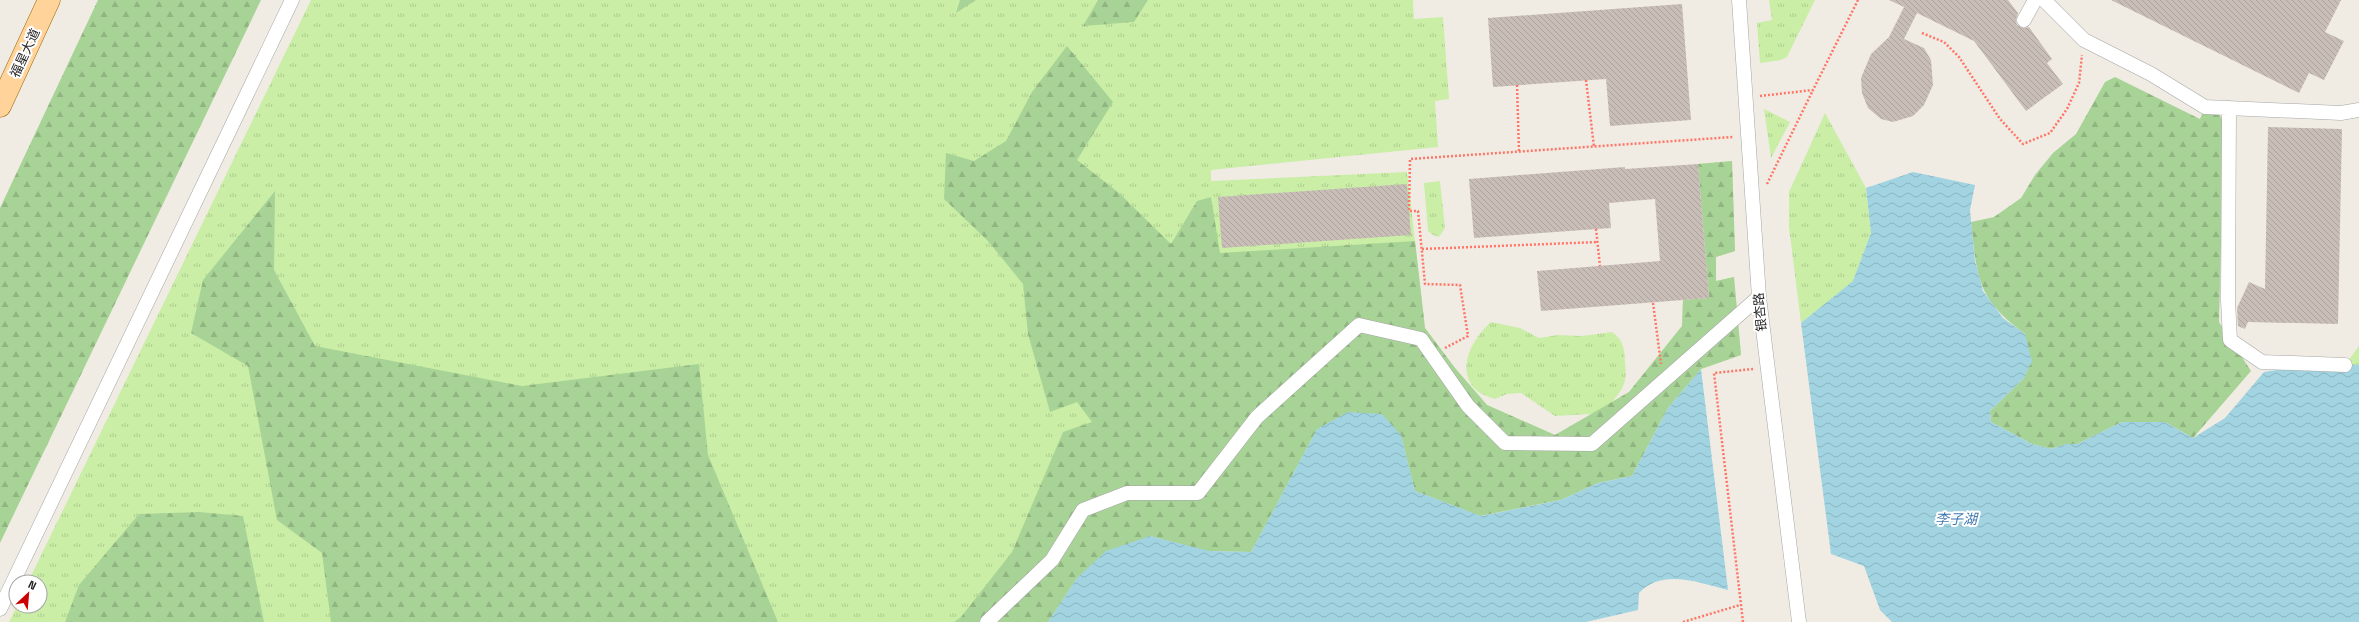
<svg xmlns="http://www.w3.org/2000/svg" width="2359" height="622" viewBox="0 0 2359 622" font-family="'Space Grotesk','Noto Sans SC',sans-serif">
  <defs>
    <pattern id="grass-tufts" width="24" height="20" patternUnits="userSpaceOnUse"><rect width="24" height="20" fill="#caeea6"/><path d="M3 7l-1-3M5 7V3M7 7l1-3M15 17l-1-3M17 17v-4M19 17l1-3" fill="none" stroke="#adcc8e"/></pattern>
    <pattern id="forest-firs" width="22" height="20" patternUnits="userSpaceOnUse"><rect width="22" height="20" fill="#a8d396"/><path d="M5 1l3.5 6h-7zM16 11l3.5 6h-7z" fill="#90b581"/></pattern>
    <pattern id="water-waves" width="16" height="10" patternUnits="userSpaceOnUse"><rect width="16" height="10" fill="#a1d3e1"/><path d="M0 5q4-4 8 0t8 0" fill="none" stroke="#8ab5c1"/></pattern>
    <pattern id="building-back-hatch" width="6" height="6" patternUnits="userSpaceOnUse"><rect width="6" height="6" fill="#c9beb7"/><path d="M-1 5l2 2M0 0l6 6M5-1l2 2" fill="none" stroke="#aca39d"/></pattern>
  </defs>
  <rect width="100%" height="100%" fill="#f0ece4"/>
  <path fill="url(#grass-tufts)" d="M 311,0 L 1413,0 L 1414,19 L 1443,17 L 1449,99 L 1435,101 L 1438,147 L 1211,170 L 1211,181 L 1407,172 L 1425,328 L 1455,368 L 1487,405 L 1555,435 L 1592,414 L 1555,416 L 1521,393 L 1507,394 L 1495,399 C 1489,397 1480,394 1475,389 C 1455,368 1474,337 1491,322 L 1520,328 L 1539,338 L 1558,335 L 1582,336 L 1612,332 C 1624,341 1624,348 1625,362 C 1627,381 1625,386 1612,402 L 1629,392 L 1682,326 L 1683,300 L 1709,298 L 1698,164 L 1732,161 L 1735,251 L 1716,257 L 1716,281 L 1734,277 L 1741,355 L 1701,369 L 1668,408 L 1251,552 L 1209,551 L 1150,536 L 1077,578 L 1048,622 L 9,622 L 17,606 L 40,606 L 40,582 L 28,582 Z
    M 1769,0 L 1815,0 L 1787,57 L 1781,60 L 1760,63 L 1757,23 L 1772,20 Z
    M 1764,109 L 1790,122 L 1771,158 Z
    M 1825,113 L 1866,188 L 1871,233 L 1853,282 L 1801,323 L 1789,227 L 1789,192 Z
    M 1440,181 L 1445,228 L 1439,237 L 1433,235 L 1428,231 L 1424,183 Z
    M 2359,346 L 2359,365 L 2345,365 Z"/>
  <path fill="url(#forest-firs)" d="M 98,0 L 261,0 L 0,543 L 0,208 Z
    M 960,0 L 976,0 L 956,13 Z
    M 1098,0 L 1148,0 L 1134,22 L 1083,26 Z
    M 1067,46 L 1113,102 L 1077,160 L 1119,193 L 1171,244 L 1197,201 L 1211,197 L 1220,253 L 1415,241 L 1425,328 L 1455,368 L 1487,405 L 1555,435 L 1629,392 L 1682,326 L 1683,300 L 1709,298 L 1698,164 L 1732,161 L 1735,251 L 1716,257 L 1716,281 L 1734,277 L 1741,355 L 1701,369 L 1668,408 L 1632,476 L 1598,483 L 1561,500 L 1480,516 L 1415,491 L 1401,435 L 1317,429 L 1251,552 L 1206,551 L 1150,536 L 1077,578 L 1048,622 L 954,622 L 961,617 L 1012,552 L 1063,432 L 1092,422 L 1077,402 L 1050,412 L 1028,334 L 1023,284 L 988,241 L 944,199 L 946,153 L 974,161 L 1006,141 L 1032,92 Z
    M 2115,77 L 2200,119 L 2205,107 L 2219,113 L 2224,125 L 2219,322 L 2251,371 L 2193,438 L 2165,422 L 2122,422 L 2077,444 L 2066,444 L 2051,449 L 2032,444 L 1991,422 L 1990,411 L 2024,378 L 2025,334 C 1977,299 1977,278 1971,222 L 1994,217 L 2021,198 L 2035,175 L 2053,153 L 2076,134 L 2105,82 Z
    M 275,191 L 274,270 L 315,346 L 522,386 L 699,364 L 708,455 L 778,622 L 331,622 L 322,553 L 277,520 L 248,366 L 191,333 L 203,280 Z
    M 199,512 L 243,516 L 264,622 L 65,622 L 79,585 L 139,514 Z"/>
  <path fill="url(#water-waves)" d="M 1913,172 L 1975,185 L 1970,210 L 1975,261 L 1983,291 L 2003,318 L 2025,334 L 2032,361 L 2024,378 L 1990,411 L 1991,422 L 2032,444 L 2051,449 L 2066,444 L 2077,444 L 2122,422 L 2165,422 L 2193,438 L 2225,418 L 2264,372 L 2322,363 L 2359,365 L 2359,622 L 1892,622 L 1880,610 L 1864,566 L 1831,554 L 1801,323 L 1853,281 L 1871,233 L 1866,188 Z
    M 1701,369 L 1728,590 C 1699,583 1663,568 1639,593 L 1638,610 L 1586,622 L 1048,622 L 1077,578 L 1106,551 L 1150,536 L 1209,551 L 1251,552 L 1317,429 L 1348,412 L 1382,414 L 1401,435 L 1415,491 L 1481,516 L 1561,500 L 1598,483 L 1632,476 L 1668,408 Z"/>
  <path fill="url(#building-back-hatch)" d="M 1889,0 L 2008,0 L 2018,13 L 2016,20 L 2017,25 L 2024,28 L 2029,27 L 2052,59 L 2047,63 L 2063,84 L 2026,111 L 1974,41 L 1917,13 L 1904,39 L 1924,48 L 1931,60 L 1933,85 L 1924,105 L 1913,116 L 1893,122 L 1881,119 L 1868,108 L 1862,93 L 1861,78 L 1871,54 L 1889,37 L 1904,7 Z
    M 2111,0 L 2341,0 L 2325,32 L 2344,41 L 2324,80 L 2309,73 L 2299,93 Z
    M 1682,4 L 1691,120 L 1610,126 L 1606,79 L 1493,87 L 1488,18 Z
    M 2268,127 L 2342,129 L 2338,324 L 2248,322 L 2245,329 L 2238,326 L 2237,308 L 2249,282 L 2265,289 Z
    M 1698,164 L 1709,298 L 1541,311 L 1537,271 L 1660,261 L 1655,199 L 1609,203 L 1611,228 L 1474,238 L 1469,179 L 1625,167 L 1625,169 Z
    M 1407,184 L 1411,235 L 1222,248 L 1218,197 Z"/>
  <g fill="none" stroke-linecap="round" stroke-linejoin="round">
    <defs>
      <path id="minor" d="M 1739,0 L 1759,297 L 1799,622
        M 2044,0 L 2084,40 L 2151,74 L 2205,107 L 2341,113 L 2359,110
        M 2024,20 L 2035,0
        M 2229,108 L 2228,300 L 2230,340 L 2262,362 L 2345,365
        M 0,609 L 292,0
        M 987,622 L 1052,560 L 1083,510 L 1127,493 L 1198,493 L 1257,417 L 1359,325 L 1421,339 L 1468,406 L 1505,443 L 1592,444 L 1759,297"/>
      <path id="primary" d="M 0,106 L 49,0"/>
    </defs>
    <use href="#minor" stroke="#a6a6a6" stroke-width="15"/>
    <use href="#primary" stroke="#960" stroke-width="23"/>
    <path stroke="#ff7566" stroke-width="2.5" stroke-dasharray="2 2" stroke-linecap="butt" d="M 1922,33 L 1944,42 L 1959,57 L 2000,119 L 2023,144 L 2050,133 L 2067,109 L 2079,83 L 2082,55
      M 1586,80 L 1594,147
      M 1517,85 L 1519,152
      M 1760,96 L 1813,90 L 1858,0
      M 1767,184 L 1813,90
      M 1596,229 L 1600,266
      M 1422,249 L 1598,242
      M 1653,303 L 1661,364
      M 1445,348 L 1468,336 L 1460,285 L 1425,284 L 1418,211 L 1409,211 L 1410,159 L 1733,137
      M 1683,622 L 1740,605
      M 1743,622 L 1714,373 L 1753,369"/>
    <use href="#minor" stroke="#fff" stroke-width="14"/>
    <use href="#primary" stroke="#ffd39a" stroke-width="22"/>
  </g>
  <g text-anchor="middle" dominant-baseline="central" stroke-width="4" stroke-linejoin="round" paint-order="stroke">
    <g font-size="13" fill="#1f1f1f" stroke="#fff">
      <text transform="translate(25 53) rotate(-65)">福星大道</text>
      <text transform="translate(1760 312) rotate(-95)">银杏路</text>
    </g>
    <g font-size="14" font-style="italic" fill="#4078ae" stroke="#fff">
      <text x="1956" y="519">李子湖</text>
    </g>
  </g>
  <g transform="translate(28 594) rotate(26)"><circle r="19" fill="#ffffff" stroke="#a5a5a5"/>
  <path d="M0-3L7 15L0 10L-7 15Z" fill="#cd0001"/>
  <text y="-6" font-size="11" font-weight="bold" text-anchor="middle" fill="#1f1f1f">N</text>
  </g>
</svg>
